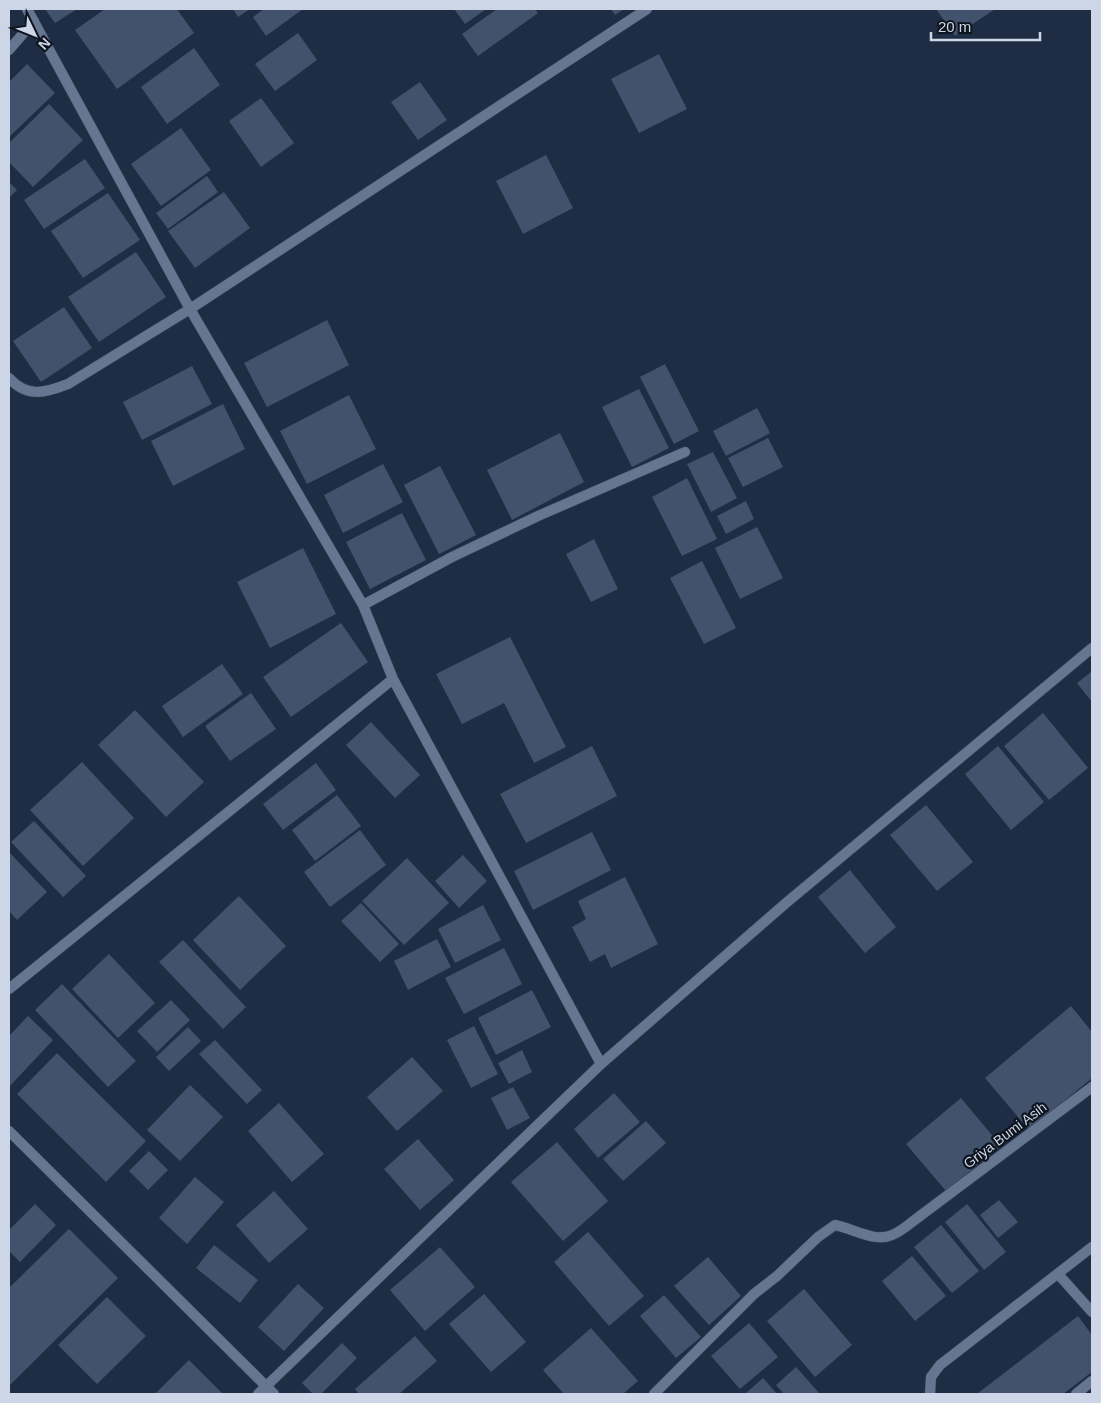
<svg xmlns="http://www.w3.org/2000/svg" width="1101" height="1403" viewBox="0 0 1101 1403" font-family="Arial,sans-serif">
  <rect width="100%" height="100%" fill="#1e2d44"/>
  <path fill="#42526c" d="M 45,9 L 77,9 L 55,23 Z
    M 105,9 L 177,9 L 194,33 L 117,89 L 75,30 Z
    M 233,9 L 250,9 L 238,17 Z
    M 264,9 L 303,9 L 266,36 L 253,17 Z
    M 454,9 L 486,9 L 465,24 Z
    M 497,9 L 535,9 L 538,13 L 478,56 L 462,34 Z
    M 611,9 L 624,9 L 615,15 Z
    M 936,9 L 995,9 L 955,36 Z
    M 298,33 L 317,60 L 275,91 L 255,64 Z
    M 194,48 L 220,85 L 167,124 L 141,87 Z
    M 659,54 L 687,109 L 639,133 L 611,79 Z
    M 27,64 L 55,93 L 9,137 L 9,82 Z
    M 420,82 L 447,120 L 418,140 L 391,102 Z
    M 261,98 L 294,143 L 261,167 L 229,121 Z
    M 49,104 L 83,140 L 33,187 L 9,162 L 9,143 Z
    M 181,128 L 211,170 L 161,206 L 131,164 Z
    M 546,155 L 573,208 L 523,234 L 496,181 Z
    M 85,159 L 105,188 L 44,229 L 24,200 Z
    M 207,176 L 218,192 L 168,229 L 156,213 Z
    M 9,182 L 17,190 L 9,198 Z
    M 224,192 L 250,228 L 195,268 L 168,231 Z
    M 108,193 L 140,240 L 83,278 L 51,231 Z
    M 136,252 L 166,297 L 99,342 L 68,297 Z
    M 64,307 L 92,348 L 41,382 L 13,341 Z
    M 327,320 L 349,365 L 267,407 L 244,363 Z
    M 665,364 L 699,431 L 674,444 L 640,377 Z
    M 192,366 L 212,404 L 142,440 L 123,402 Z
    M 639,389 L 669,448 L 632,467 L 602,407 Z
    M 349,395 L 376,449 L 307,484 L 280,431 Z
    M 223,404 L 245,449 L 173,486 L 151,441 Z
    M 757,408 L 770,433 L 726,456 L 713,431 Z
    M 560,433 L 584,482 L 512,520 L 487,470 Z
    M 768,438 L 783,467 L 743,487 L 728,458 Z
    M 713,452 L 737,498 L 711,512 L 687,464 Z
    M 383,464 L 403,502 L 343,533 L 324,495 Z
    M 440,466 L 476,535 L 439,554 L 404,485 Z
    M 687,478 L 717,539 L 682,556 L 652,497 Z
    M 746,501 L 754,519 L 726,534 L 717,516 Z
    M 402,513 L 426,560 L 370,589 L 346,542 Z
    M 757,527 L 783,578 L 740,599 L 715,548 Z
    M 594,539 L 618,589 L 591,602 L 566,554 Z
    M 303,548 L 336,614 L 270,648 L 237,582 Z
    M 702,561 L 736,628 L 704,644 L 670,578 Z
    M 341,623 L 368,662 L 291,717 L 263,677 Z
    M 510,637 L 566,747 L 534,763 L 504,703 L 462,724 L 436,674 Z
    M 222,664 L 243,694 L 183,737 L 162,706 Z
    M 1092,671 L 1092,702 L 1077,683 Z
    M 251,693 L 276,729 L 230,761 L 205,726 Z
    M 135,710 L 204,782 L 166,817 L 98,745 Z
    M 1043,713 L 1088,768 L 1049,800 L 1004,746 Z
    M 371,722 L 420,775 L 395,798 L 346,745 Z
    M 592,746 L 617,796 L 526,843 L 500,794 Z
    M 998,746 L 1044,802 L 1011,830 L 965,774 Z
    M 82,762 L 134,818 L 83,866 L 30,810 Z
    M 316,763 L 336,790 L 283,830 L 263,804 Z
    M 337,795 L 361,826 L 315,861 L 292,830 Z
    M 926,805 L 973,862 L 937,891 L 890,835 Z
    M 34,821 L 86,876 L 63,897 L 11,842 Z
    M 360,830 L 386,865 L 330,907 L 304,872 Z
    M 592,832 L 611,870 L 533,910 L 514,871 Z
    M 9,852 L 47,892 L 17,920 L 9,911 Z
    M 463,855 L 487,881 L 459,908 L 435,881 Z
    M 407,858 L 449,903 L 404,945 L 362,901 Z
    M 850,870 L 896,927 L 865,953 L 818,897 Z
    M 625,877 L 658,944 L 611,968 L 605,954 L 590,962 L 572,927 L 586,919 L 578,901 Z
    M 239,896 L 286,946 L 240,990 L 193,940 Z
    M 361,903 L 399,944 L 380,962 L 341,921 Z
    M 483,905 L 501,940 L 455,963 L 438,929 Z
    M 437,939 L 451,967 L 408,990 L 394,961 Z
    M 183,940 L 246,1007 L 223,1029 L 159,962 Z
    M 504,948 L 522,984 L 464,1014 L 445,978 Z
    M 109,954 L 155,1003 L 118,1038 L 72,989 Z
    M 62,984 L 136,1061 L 108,1087 L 35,1010 Z
    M 532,990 L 551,1027 L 496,1055 L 478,1018 Z
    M 171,1000 L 190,1020 L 157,1052 L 137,1031 Z
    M 1071,1006 L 1092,1032 L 1092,1078 L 1029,1130 L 985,1078 Z
    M 28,1016 L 53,1040 L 9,1087 L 9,1036 Z
    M 474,1026 L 498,1074 L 471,1088 L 447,1040 Z
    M 188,1027 L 201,1041 L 169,1071 L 156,1057 Z
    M 215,1040 L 262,1090 L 247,1104 L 199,1054 Z
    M 522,1050 L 532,1072 L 509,1084 L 498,1063 Z
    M 57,1053 L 146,1141 L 106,1182 L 17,1094 Z
    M 412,1057 L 443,1091 L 397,1131 L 367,1097 Z
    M 190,1085 L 223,1117 L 180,1161 L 147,1130 Z
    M 513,1087 L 530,1118 L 507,1130 L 491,1098 Z
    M 614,1093 L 640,1122 L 598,1158 L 574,1129 Z
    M 961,1098 L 1001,1146 L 946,1191 L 906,1144 Z
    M 279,1103 L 324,1154 L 292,1182 L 248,1131 Z
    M 646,1121 L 666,1143 L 623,1181 L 603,1159 Z
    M 418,1139 L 454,1180 L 420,1210 L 384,1169 Z
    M 557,1142 L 608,1201 L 563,1241 L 511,1182 Z
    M 149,1151 L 168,1170 L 148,1190 L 129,1171 Z
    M 195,1177 L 224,1202 L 187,1244 L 159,1218 Z
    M 274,1191 L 308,1229 L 269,1263 L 236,1225 Z
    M 999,1200 L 1018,1222 L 998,1238 L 980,1215 Z
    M 35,1204 L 56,1225 L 20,1262 L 9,1251 L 9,1230 Z
    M 967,1204 L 1006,1252 L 984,1270 L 945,1222 Z
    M 941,1225 L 979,1271 L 952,1293 L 914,1247 Z
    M 69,1229 L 118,1278 L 9,1386 L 9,1288 Z
    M 588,1232 L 644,1296 L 609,1326 L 554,1262 Z
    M 214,1245 L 258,1280 L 240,1303 L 196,1268 Z
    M 440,1247 L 475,1287 L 425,1331 L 390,1290 Z
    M 912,1256 L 946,1296 L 915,1321 L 882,1281 Z
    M 708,1257 L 741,1296 L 709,1325 L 674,1286 Z
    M 298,1284 L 324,1308 L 284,1351 L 258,1327 Z
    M 804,1289 L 852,1345 L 815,1377 L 767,1321 Z
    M 484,1294 L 526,1342 L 491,1372 L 449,1324 Z
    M 664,1295 L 701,1337 L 676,1358 L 640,1316 Z
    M 107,1297 L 146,1336 L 97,1384 L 58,1345 Z
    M 1078,1316 L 1092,1335 L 1092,1372 L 1088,1375 L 1063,1394 L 977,1394 Z
    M 749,1323 L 778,1357 L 740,1389 L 711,1356 Z
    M 591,1328 L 638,1381 L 623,1394 L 564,1394 L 543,1370 Z
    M 415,1336 L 437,1361 L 399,1394 L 359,1394 L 355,1389 Z
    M 342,1343 L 357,1358 L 321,1394 L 313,1394 L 302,1383 Z
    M 189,1360 L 223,1394 L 155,1394 Z
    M 796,1367 L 820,1394 L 784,1394 L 776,1385 Z
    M 763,1378 L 777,1394 L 745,1394 Z"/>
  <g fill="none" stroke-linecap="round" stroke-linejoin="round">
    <defs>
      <path id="street" d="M 27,9 L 190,309 L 363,605 L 393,679 L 601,1064 L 258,1394
        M 9,50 L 34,21
        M 9,378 C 27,398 45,393 68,384 L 190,309 L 647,9
        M 363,605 L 452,557 L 538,516 L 685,452
        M 9,989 L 393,679
        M 601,1064 L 786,903 L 1092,648
        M 9,1131 L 274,1394
        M 1058,1274 L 1092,1312
        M 654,1394 L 754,1294 L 777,1276 L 818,1237 L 835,1225 C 852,1228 875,1243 892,1235 C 899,1232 906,1227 912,1222 L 1092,1087
        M 930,1394 L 931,1377 L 940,1365 L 1092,1247
        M 1076,1394 L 1092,1381"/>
    </defs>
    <use href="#street" stroke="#3a485e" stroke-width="11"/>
    <use href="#street" stroke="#667691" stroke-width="10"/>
  </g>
  <g text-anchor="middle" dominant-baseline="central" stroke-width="4.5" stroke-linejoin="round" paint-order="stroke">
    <g font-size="14" fill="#cdd6e6" stroke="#0e151f">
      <text transform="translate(1005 1135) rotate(-37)">Griya Bumi Asih</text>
    </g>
  </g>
  <rect width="1101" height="1403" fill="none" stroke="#cdd6e6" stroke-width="20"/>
  <g transform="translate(35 35) rotate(133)" stroke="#0e151f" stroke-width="4" paint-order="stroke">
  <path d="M0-4L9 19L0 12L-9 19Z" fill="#cdd6e6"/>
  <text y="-8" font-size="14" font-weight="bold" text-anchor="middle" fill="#cdd6e6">N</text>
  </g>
  <path d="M931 32v8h109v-8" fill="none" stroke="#cdd6e6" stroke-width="2.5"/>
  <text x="938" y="32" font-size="15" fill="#cdd6e6" stroke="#0e151f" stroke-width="4" paint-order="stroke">20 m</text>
</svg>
